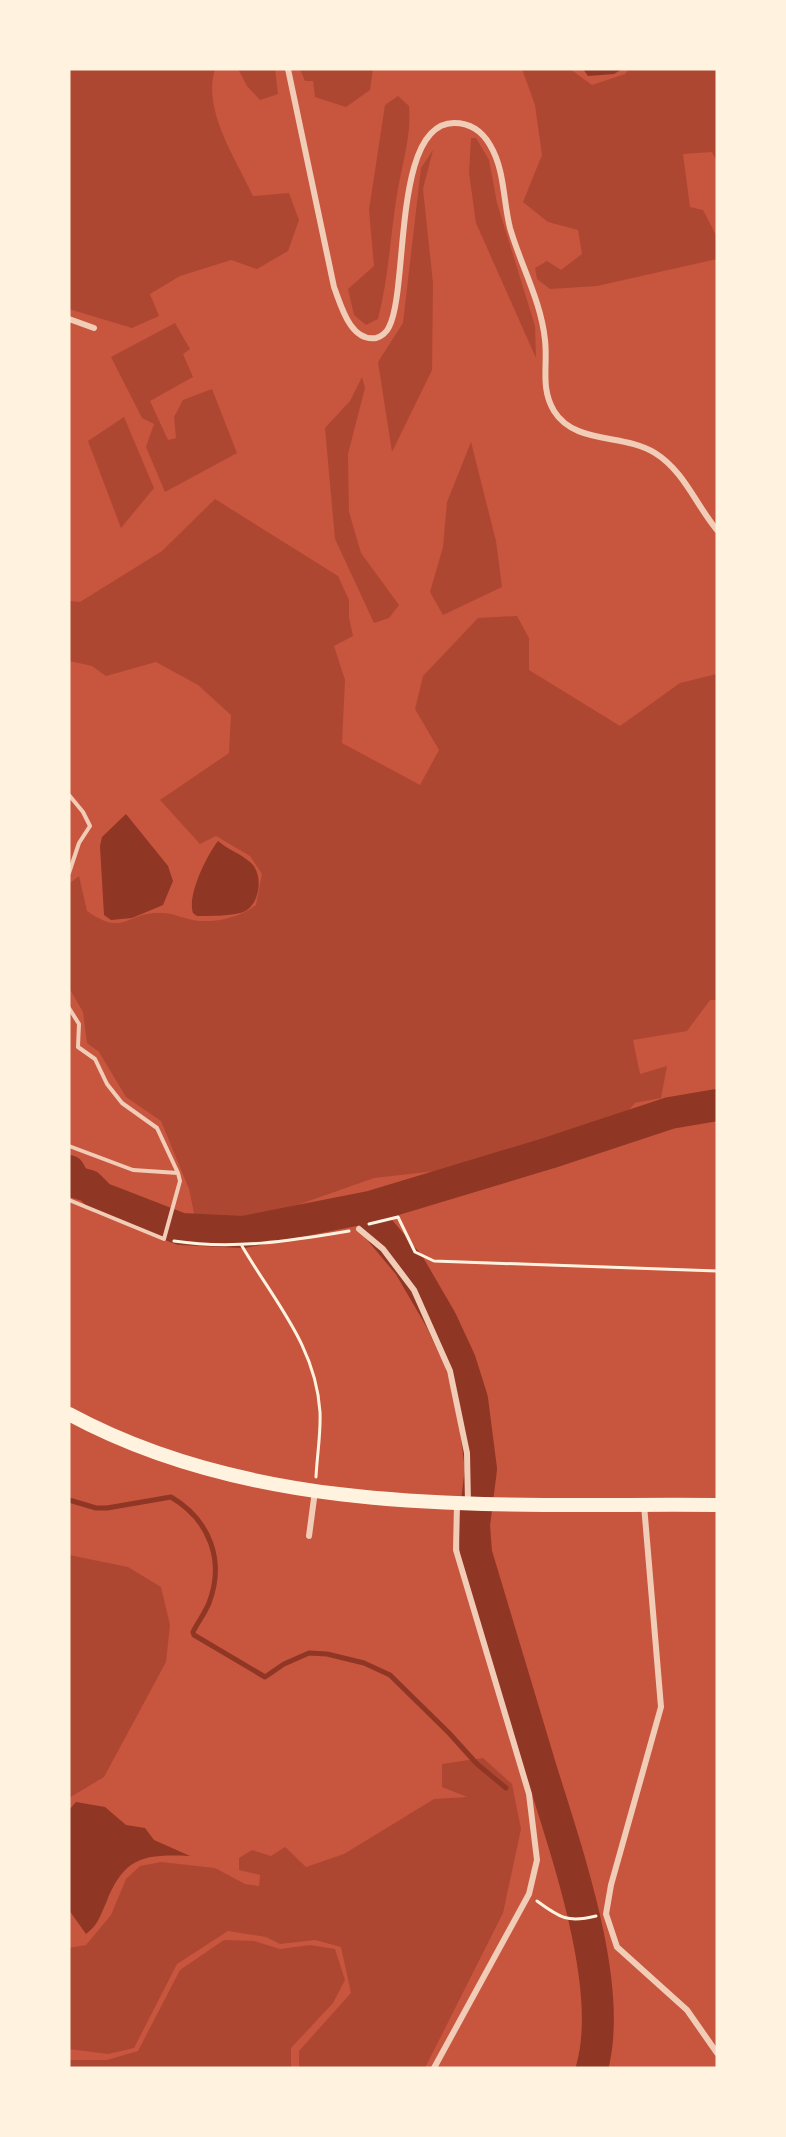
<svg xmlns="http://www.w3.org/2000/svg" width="786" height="2137" viewBox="0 0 786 2137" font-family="Raleway,sans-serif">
  <rect width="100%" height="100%" fill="#c8553d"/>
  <path fill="#ae4732" d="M 69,69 L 215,69 C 202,110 236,159 253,196 L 289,193 L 299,220 L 288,251 L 257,269 L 231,260 L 180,276 L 150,294 L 159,316 L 132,328 L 69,309 Z
    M 238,69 L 275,69 L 278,94 L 260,100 L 247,86 Z
    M 300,69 L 373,69 L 370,90 L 346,107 L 315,97 L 313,81 L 305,81 Z
    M 522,69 L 570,69 L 592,85 L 625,74 L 629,69 L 717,69 L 717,162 L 712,152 L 683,154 L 690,207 L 703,210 L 717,237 L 717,259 L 597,286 L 550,289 L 537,279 L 535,268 L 547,261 L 561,270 L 582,254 L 578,230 L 548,222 L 523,202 L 542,155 L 535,105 Z
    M 398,96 L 409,106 C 412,138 400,170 396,201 C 390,241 388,280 378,319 L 366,325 L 354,315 L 348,289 L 374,266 L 369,210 L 385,105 Z
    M 471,138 L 476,138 L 489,160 L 497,203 L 535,326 L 536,358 L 476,223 L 469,173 Z
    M 433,150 L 423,189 L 433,283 L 432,370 L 392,452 L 378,362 L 403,323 L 421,168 Z
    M 175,323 L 190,349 L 183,354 L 193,377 L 150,401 L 168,440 L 176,438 L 174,417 L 183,400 L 212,389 L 237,453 L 165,492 L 146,447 L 154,424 L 142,418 L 111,357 Z
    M 362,377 L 365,388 L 348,454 L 349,512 L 361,553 L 399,605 L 389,618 L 374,623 L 335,539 L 325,428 L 350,401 Z
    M 124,417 L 154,488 L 121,528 L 88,441 Z
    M 471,442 L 496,541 L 502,587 L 443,615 L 430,592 L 443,547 L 447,502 Z
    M 215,499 L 338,576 L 349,600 L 349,618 L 353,636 L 334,646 L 345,680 L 342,743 L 420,785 L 439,750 L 415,709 L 423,676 L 478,618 L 517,616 L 529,638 L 529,670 L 620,726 L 680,683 L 717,674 L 717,1000 L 710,1000 L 687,1031 L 633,1040 L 640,1074 L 667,1066 L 661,1098 L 635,1103 L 622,1118 L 436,1171 L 374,1178 L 243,1224 L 196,1223 L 189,1189 L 161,1121 L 126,1097 L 99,1052 L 87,1043 L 83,1012 L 69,988 L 69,884 L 79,876 L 87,911 C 125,938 126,911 162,913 C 174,913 186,920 199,921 C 219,922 240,917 256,905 L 262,874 L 250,856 L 216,836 L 200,844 L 160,800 L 229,753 L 231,715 L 198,685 L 156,662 L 106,676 L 92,666 L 69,661 L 69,601 L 80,602 L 162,551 Z
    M 69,1555 L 128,1567 L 161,1587 L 170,1625 L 166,1662 L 104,1777 L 69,1798 Z
    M 483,1758 L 512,1784 L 521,1829 L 503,1913 L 425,2068 L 299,2068 L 299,2051 L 351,1993 L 341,1947 L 315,1940 L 280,1944 L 266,1937 L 228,1931 L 177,1964 L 134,2048 L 108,2054 L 69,2049 L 69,1948 L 86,1945 L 111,1915 L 126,1879 L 140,1866 L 161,1862 L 215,1868 L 245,1884 L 259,1886 L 260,1875 L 239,1870 L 239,1858 L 252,1850 L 271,1856 L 285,1847 L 306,1867 L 344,1854 L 434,1799 L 467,1797 L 442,1787 L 442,1764 Z
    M 224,1940 L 254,1941 L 280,1949 L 310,1945 L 335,1949 L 345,1980 L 333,2003 L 291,2048 L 291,2068 L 69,2068 L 69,2060 L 107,2060 L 138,2051 L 180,1970 Z"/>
  <path fill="#8f3625" d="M 583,69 L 622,69 L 614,74 L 588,76 Z
    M 126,814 L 168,866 L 173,881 L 163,905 L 132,918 L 111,920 L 104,915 L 100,846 L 102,837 Z
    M 218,841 C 228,850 240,853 250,862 C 265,874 260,909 240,913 C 228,916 209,916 197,916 L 193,913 C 187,895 207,855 218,841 Z
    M 76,1802 L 105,1807 L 126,1825 L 145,1828 L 154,1840 L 190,1856 C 143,1854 124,1857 106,1903 C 100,1916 98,1925 86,1934 L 69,1910 L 69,1810 Z"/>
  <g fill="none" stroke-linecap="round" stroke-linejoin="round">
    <path stroke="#8f3625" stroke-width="5" d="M 69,1500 L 96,1508 L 107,1508 L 171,1497 C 210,1520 225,1561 209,1603 C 205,1613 198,1622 193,1632 L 194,1635 L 265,1677 L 284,1664 L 309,1653 L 327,1654 L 364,1663 L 390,1675 L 449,1733 L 477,1764 L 506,1788
      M 538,1791 L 547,1789"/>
    <path stroke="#8f3625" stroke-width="32" d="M 69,1171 L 75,1182 L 89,1186 L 101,1198 L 181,1229 L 243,1232 L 370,1207 L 549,1153 L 670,1113 L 717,1105
      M 370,1207 L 378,1228 L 409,1265 L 441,1320 L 460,1361 L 472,1399 L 481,1469 L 474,1525 L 476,1553 C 497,1624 519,1695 540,1766 C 565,1848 615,1986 592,2068"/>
    <path stroke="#fff3e0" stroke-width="3" d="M 369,1224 L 398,1217 L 415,1252 L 434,1261 L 717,1271
      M 174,1241 C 233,1250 290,1241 349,1231
      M 242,1246 C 274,1301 316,1346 320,1412 C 321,1433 317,1456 316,1477
      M 537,1901 C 560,1918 568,1923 596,1916"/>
    <path stroke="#f1ccb7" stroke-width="4" d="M 69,795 L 83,812 L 90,826 L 79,843 L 69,873
      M 69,1008 L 79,1024 L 78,1047 L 95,1059 L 107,1084 L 122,1103 L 157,1128 L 178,1173
      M 69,1146 L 133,1170 L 178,1173 L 180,1181 L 164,1239 L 69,1200"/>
    <path stroke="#f1ccb7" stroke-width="6" d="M 288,69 L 334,287 C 341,305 350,342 376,338 C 381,337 387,332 389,327 C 409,289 392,123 454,123 C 470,123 482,131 490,145 C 505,170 503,201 510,228 C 521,266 541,301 545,340 C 548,365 540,388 554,411 C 575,445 623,433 655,453 C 684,471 696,505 717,530
      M 69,319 L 94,328
      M 359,1229 L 383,1249 L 414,1290 L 450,1371 L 467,1453 L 468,1503
      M 644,1505 L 661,1707 L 611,1885 L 606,1914 L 617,1947 L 687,2010 L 717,2053
      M 309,1536 L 315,1491
      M 434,2068 L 529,1894 L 537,1860 L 529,1794 L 456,1550 L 457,1504"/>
    <path stroke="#fff3e0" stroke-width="14" d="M 69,1414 C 267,1521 500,1503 717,1505"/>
  </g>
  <rect width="786" height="2137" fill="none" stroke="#fff3e0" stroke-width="141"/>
</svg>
